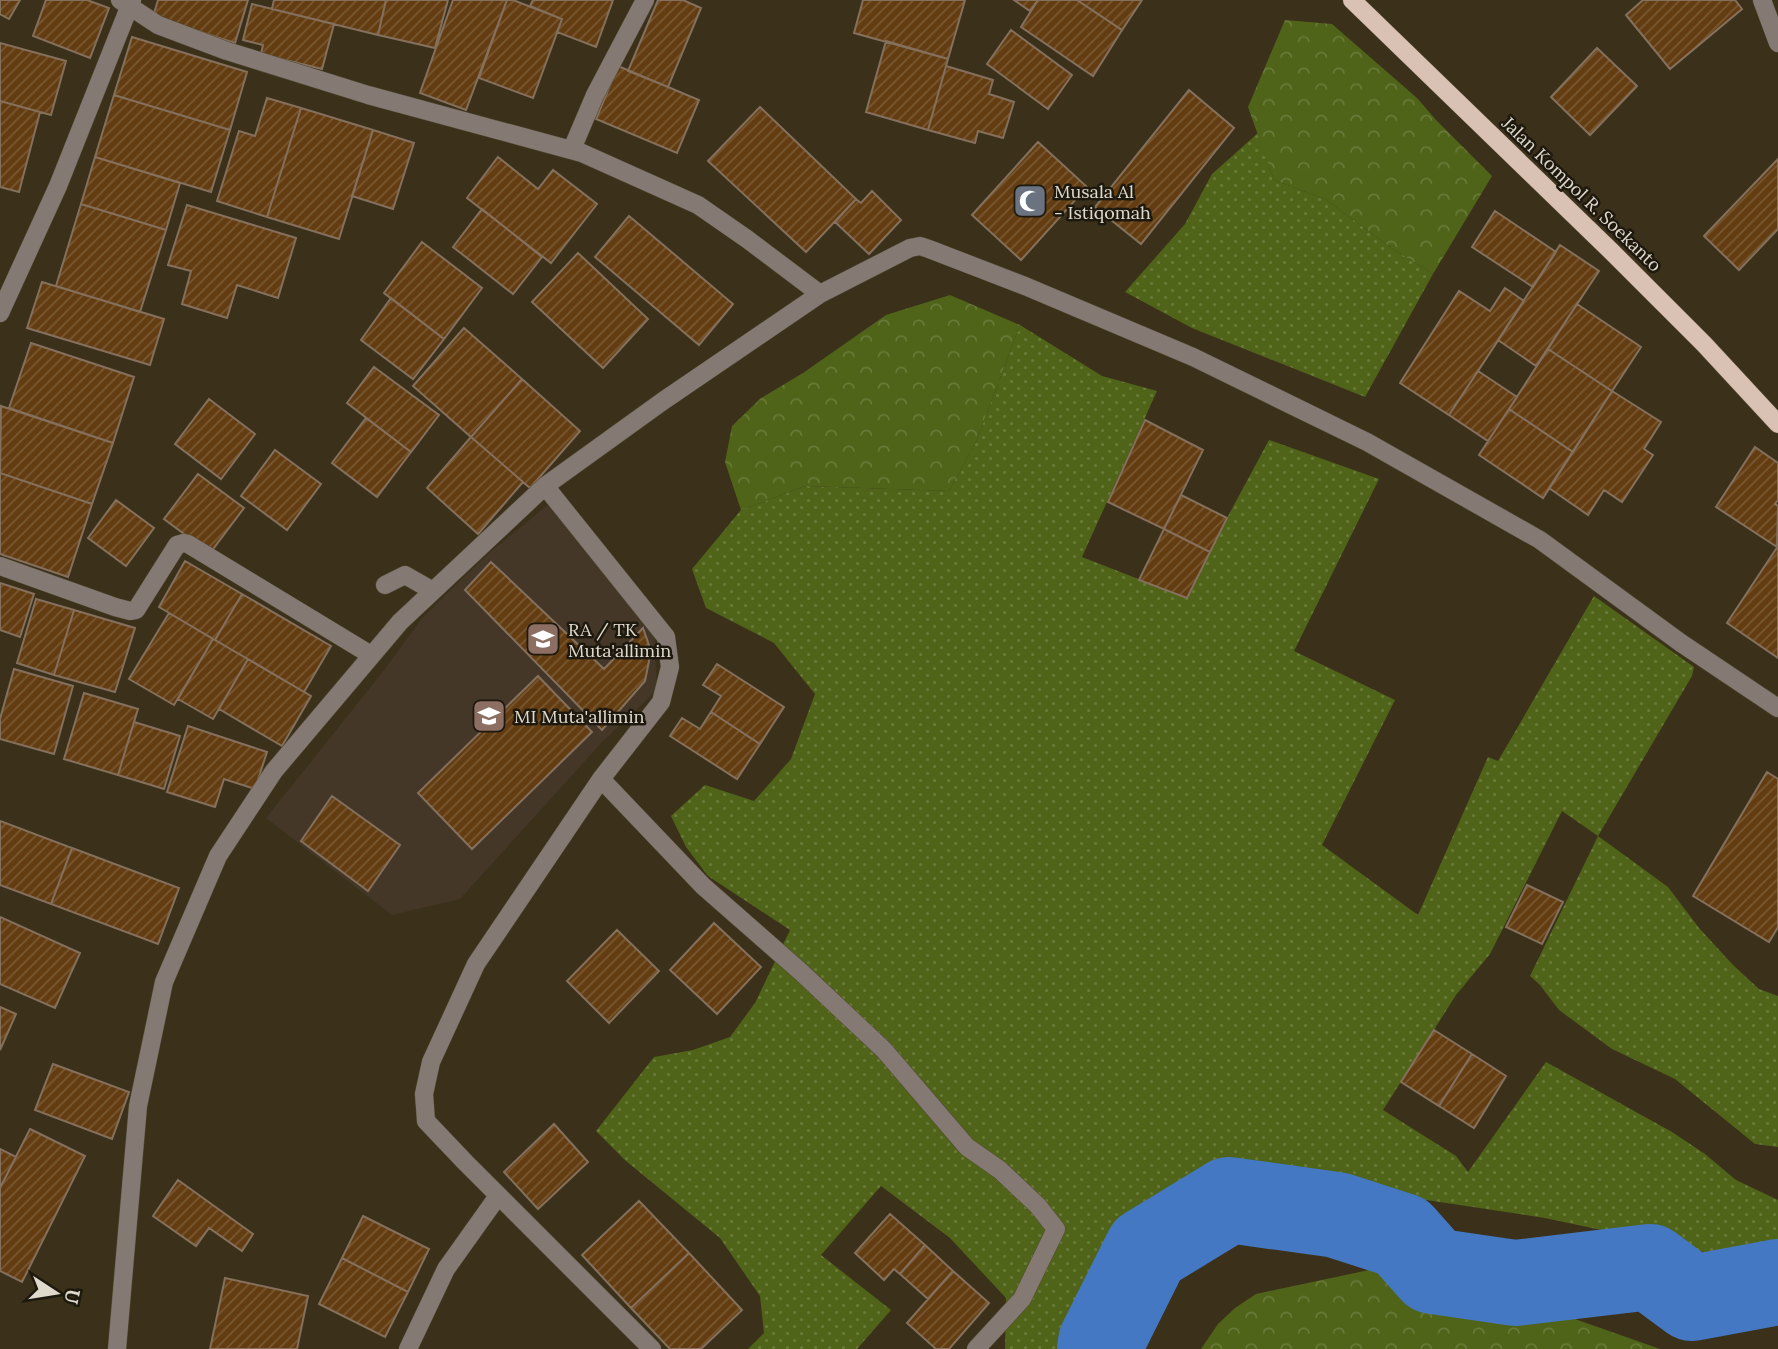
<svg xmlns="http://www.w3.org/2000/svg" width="1778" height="1349" viewBox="0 0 1778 1349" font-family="Lora,serif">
  <defs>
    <pattern id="grass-dots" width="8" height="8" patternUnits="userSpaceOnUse" patternTransform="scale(1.75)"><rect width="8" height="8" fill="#4f6418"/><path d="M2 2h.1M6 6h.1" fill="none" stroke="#687a38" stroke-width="1.8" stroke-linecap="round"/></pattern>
    <pattern id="forest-crowns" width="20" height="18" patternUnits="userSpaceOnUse" patternTransform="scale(1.75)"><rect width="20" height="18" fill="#4f6418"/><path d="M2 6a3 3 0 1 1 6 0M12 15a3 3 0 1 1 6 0" fill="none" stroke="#687a38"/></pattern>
    <pattern id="building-hatch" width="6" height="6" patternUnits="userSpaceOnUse" patternTransform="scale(1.75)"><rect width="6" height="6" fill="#633d11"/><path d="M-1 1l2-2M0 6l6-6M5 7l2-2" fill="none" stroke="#795832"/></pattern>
  </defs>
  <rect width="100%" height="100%" fill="#3b311a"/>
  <path fill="#443728" d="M 550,503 L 654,629 L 657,690 L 603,741 L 460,899 L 392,915 L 266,818 L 385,669 L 422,618 L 489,553 Z"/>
  <path fill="url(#grass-dots)" d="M 1258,133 L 1274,180 L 1325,199 L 1393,249 L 1433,274 L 1365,397 L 1192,328 L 1125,292 L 1185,224 L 1212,174 Z
    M 1020,325 L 1102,376 L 1157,391 L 1082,557 L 1187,598 L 1227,518 L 1269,440 L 1379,479 L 1294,651 L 1395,700 L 1322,845 L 1418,915 L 1488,757 L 1498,761 L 1594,596 L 1694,667 L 1692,676 L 1598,836 L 1668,887 L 1699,928 L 1733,965 L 1759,989 L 1778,996 L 1778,1147 L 1755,1144 L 1675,1079 L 1612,1049 L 1559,1010 L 1540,985 L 1530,976 L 1598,836 L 1562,811 L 1490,954 L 1456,995 L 1383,1110 L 1456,1156 L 1468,1172 L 1546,1062 L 1672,1132 L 1705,1154 L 1736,1180 L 1778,1200 L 1778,1239 L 1774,1243 L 1742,1260 L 1545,1218 L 1380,1193 L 1196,1185 L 1163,1208 L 1072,1307 L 1064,1349 L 1005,1349 L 1006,1298 L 950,1238 L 881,1186 L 821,1255 L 891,1310 L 857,1349 L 748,1349 L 764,1333 L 760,1296 L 720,1238 L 626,1161 L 596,1131 L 654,1057 L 693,1050 L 730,1037 L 755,1003 L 790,930 L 708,876 L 686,847 L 671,816 L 705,785 L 754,801 L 791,759 L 815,694 L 774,643 L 706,608 L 692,569 L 741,510 L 805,486 L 949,491 L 976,442 Z"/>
  <path fill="url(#forest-crowns)" d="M 1285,20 L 1332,24 L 1417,98 L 1436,120 L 1492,176 L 1433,274 L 1393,249 L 1325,199 L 1274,180 L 1248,107 Z
    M 950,295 L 1020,325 L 976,442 L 949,491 L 805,486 L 741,510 L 725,462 L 732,426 L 761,398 L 803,373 L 886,315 Z
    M 1369,1270 L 1480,1299 L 1541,1307 L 1660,1349 L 1201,1349 L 1218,1324 L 1235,1308 L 1256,1294 Z"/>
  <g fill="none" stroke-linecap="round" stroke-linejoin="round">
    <path stroke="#4478c3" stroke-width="86" d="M 1100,1349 L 1101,1342 L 1147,1250 L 1229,1200 L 1337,1215 L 1402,1236 L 1433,1271 L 1515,1283 L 1650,1267 L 1692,1298 L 1778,1282"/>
  </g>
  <path fill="url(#building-hatch)" stroke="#84705d" stroke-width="2" d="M 0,0 L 20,0 L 9,19 L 0,14 Z
    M 46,0 L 87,0 L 109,8 L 90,58 L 33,36 Z
    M 158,0 L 248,0 L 235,43 L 153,17 Z
    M 274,0 L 386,0 L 378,35 L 272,9 Z
    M 386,0 L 448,0 L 435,48 L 378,35 Z
    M 453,0 L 507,0 L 466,110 L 420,93 Z
    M 507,0 L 513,0 L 562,19 L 533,98 L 479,78 Z
    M 533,0 L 613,0 L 596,47 L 557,32 L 562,19 L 530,6 Z
    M 658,0 L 683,0 L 701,8 L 668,87 L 628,71 Z
    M 863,0 L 965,0 L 948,59 L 854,33 Z
    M 1014,0 L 1038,0 L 1030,11 Z
    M 1038,0 L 1077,0 L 1122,30 L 1093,76 L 1021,27 Z
    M 1077,0 L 1142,0 L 1122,30 Z
    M 1643,0 L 1735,0 L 1742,9 L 1670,69 L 1626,15 Z
    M 252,4 L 334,24 L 322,69 L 261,54 L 263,45 L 243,40 Z
    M 1011,30 L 1072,75 L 1048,109 L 987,64 Z
    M 132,37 L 247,72 L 230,130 L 114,95 Z
    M 886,41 L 948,59 L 928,130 L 866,112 Z
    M 0,43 L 66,61 L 51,115 L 0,101 Z
    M 1597,48 L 1637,86 L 1590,135 L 1551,97 Z
    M 618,66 L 699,100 L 677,153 L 596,119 Z
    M 946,66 L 993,80 L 989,94 L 1014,102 L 1003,138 L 978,131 L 975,143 L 928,130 Z
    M 1189,90 L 1234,128 L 1141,244 L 1095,207 Z
    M 114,95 L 230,130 L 211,192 L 95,157 Z
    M 267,98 L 301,108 L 267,217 L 217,201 L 239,131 L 255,136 Z
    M 0,101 L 40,112 L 19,192 L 0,187 Z
    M 760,107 L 856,199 L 806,252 L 708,161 Z
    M 301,108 L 373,130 L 339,239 L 267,217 Z
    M 373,130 L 414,143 L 393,209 L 352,196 Z
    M 1038,142 L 1087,187 L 1021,260 L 972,215 Z
    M 95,157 L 180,183 L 166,230 L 81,204 Z
    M 498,157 L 538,189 L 553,170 L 597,204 L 551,263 L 467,198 Z
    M 1778,159 L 1778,229 L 1739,270 L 1704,236 Z
    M 872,191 L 901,220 L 869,254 L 835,222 L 856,199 L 861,203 Z
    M 81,204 L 166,230 L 140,312 L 56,286 Z
    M 187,205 L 296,238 L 278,298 L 237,285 L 227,318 L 182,304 L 191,271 L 168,265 Z
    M 482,209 L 542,257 L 513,294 L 453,247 Z
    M 1495,211 L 1556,252 L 1533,287 L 1472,247 Z
    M 629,216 L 733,304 L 699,345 L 595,257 Z
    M 422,242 L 482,288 L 444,339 L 384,293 Z
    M 1560,245 L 1599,271 L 1536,366 L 1498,340 Z
    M 578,253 L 648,319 L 603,368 L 532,302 Z
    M 42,282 L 164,319 L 150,365 L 27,328 Z
    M 1505,288 L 1524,301 L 1449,415 L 1400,383 L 1459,291 L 1490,311 Z
    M 391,298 L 444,339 L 413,379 L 361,340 Z
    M 1577,304 L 1641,347 L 1612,391 L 1548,349 Z
    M 464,328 L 522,379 L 471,437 L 413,386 Z
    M 31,343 L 134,377 L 113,443 L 9,408 Z
    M 1548,349 L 1612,391 L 1573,452 L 1509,409 Z
    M 374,367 L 439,415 L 411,452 L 347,403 Z
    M 1478,371 L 1517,397 L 1488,441 L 1449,415 Z
    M 522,379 L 580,431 L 530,488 L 471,437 Z
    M 1612,391 L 1661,422 L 1644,449 L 1653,455 L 1622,502 L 1604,490 L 1588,515 L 1549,488 Z
    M 209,399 L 255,434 L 221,479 L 175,444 Z
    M 1,406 L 113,443 L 92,504 L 0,473 Z
    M 1509,409 L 1573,452 L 1543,498 L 1479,455 Z
    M 366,418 L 411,452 L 377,497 L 332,463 Z
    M 1145,420 L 1203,450 L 1164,529 L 1108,502 Z
    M 471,437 L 523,482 L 478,534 L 427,488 Z
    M 1755,447 L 1778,463 L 1778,500 L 1775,504 L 1778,506 L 1777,547 L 1716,507 Z
    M 275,450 L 321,484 L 287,530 L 241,496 Z
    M 0,473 L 92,504 L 68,577 L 0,554 Z
    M 198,474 L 244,508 L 210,553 L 164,519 Z
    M 1181,495 L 1227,518 L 1210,552 L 1164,529 Z
    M 116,500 L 154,528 L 126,566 L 88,538 Z
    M 1164,529 L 1210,552 L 1187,598 L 1139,580 Z
    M 1778,546 L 1778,658 L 1727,623 Z
    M 185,561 L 242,594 L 215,640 L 159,607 Z
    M 491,562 L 604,669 L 643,628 L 651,651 L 645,681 L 602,730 L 465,590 Z
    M 0,583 L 34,594 L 20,637 L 0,630 Z
    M 242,594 L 331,646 L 304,692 L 215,640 Z
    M 36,599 L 74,610 L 54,675 L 17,663 Z
    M 74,610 L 135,628 L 115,692 L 54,675 Z
    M 169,613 L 213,639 L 174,705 L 129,679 Z
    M 213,639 L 248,659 L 213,719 L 178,699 Z
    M 248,659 L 311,696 L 282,746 L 219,709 Z
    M 717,664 L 784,707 L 760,744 L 711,712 L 721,696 L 703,685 Z
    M 14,669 L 73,686 L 54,754 L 0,739 L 0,719 Z
    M 538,676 L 592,732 L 472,849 L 418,793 Z
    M 84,693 L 138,709 L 118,775 L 64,759 Z
    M 711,712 L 760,744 L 737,779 L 670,736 L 682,718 L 700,729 Z
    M 134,722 L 180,736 L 164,789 L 118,775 Z
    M 188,726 L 267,752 L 255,789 L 224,779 L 215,807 L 167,792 Z
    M 1767,772 L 1778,779 L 1778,927 L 1769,942 L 1693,896 Z
    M 332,796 L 400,845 L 368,891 L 301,841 Z
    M 0,821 L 72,848 L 51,904 L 0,885 Z
    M 72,848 L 179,888 L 158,944 L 51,904 Z
    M 1527,885 L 1563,902 L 1542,944 L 1506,927 Z
    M 0,917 L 80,953 L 55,1008 L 0,984 Z
    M 714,923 L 761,967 L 717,1014 L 670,970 Z
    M 617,930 L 659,971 L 609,1023 L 567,981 Z
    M 0,1007 L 16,1014 L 0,1050 Z
    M 1434,1030 L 1472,1054 L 1439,1106 L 1401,1082 Z
    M 1472,1054 L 1506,1076 L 1474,1128 L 1439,1106 Z
    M 53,1064 L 129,1092 L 112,1139 L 35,1110 Z
    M 554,1124 L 588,1162 L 538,1209 L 504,1172 Z
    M 30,1129 L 85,1156 L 22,1282 L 0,1271 L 0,1188 Z
    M 0,1149 L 16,1157 L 0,1188 Z
    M 178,1180 L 253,1234 L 242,1251 L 209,1228 L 196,1246 L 153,1216 Z
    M 639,1201 L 689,1253 L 631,1308 L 582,1255 Z
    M 890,1214 L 925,1245 L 900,1274 L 894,1269 L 884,1280 L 855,1253 Z
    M 363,1216 L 429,1249 L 408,1292 L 342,1258 Z
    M 925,1245 L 953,1271 L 928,1299 L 900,1274 Z
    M 689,1253 L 742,1310 L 701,1349 L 670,1349 L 631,1308 Z
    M 342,1258 L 408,1292 L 385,1337 L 319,1304 Z
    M 953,1271 L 989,1303 L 949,1349 L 936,1349 L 907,1323 Z
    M 225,1278 L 308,1296 L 297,1349 L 210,1349 Z"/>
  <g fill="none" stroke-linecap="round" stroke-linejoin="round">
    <defs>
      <path id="minor" d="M 120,0 L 158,25 L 227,51 L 368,95 L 582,153 L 698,205 L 747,239 L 820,294
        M 1762,0 L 1778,43
        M 572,149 L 595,95 L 645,0
        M 0,313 L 58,186 L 132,0
        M 545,486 L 666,637 L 670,667 L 661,702 L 601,779 L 476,964 L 431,1062 L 424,1094 L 426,1121 L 465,1162 L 652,1349
        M 0,566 L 115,607 L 130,611 L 136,610 L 177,545 L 184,543 L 188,544 L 371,655
        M 385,585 L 405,575 L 433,591
        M 601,779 L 703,886 L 801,972 L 884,1050 L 967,1147 L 1000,1170 L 1038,1206 L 1056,1229 L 1022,1299 L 976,1349
        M 117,1349 L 138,1106 L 164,982 L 218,856 L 274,771 L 400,622 L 545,486 L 663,401 L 820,294 L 910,248 L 920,246 L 929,249 L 1025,286 L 1193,357 L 1367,442 L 1540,540 L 1681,643 L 1778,708
        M 408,1349 L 446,1269 L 498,1196"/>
      <path id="major" d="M 1352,0 L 1611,251 L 1704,344 L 1778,424"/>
    </defs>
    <use href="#minor" stroke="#554c37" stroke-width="19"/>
    <use href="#major" stroke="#554c37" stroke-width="19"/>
    <use href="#minor" stroke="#857a73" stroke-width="18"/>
    <use href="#major" stroke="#d9c1b4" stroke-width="18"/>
  </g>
  <defs>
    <symbol id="mosque-square" viewBox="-11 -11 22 22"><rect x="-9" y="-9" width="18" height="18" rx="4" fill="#6b7280" stroke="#1e190f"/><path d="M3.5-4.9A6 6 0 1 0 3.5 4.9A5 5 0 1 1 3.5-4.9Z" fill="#fff"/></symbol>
    <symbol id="school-square" viewBox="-11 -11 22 22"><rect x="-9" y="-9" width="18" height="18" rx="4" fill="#8d6e63" stroke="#1e190f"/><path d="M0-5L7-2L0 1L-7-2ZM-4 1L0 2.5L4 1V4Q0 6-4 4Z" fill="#fff"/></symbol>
  </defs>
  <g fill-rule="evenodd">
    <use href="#mosque-square" x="1011" y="182" width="38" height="38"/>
    <use href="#school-square" x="524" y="620" width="38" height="38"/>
    <use href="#school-square" x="470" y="697" width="38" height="38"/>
  </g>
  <g text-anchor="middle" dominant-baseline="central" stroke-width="5" stroke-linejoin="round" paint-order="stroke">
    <g font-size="18" fill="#e0dacd" stroke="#1e190f" text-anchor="start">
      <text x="1054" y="191">Musala Al<tspan x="1054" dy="21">- Istiqomah</tspan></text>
      <text x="568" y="629">RA / TK<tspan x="568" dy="21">Muta'allimin</tspan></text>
      <text x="514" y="716">MI Muta'allimin</text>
    </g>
    <g font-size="18" fill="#e0dacd" stroke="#1e190f">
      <text transform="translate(1582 194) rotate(44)">Jalan Kompol R. Soekanto</text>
    </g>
  </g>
  <g transform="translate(56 1293) rotate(102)" stroke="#1e190f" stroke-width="5" paint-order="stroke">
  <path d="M0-5L12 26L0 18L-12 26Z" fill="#e0dacd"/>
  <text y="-10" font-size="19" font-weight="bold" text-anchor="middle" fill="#e0dacd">U</text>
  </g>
</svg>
